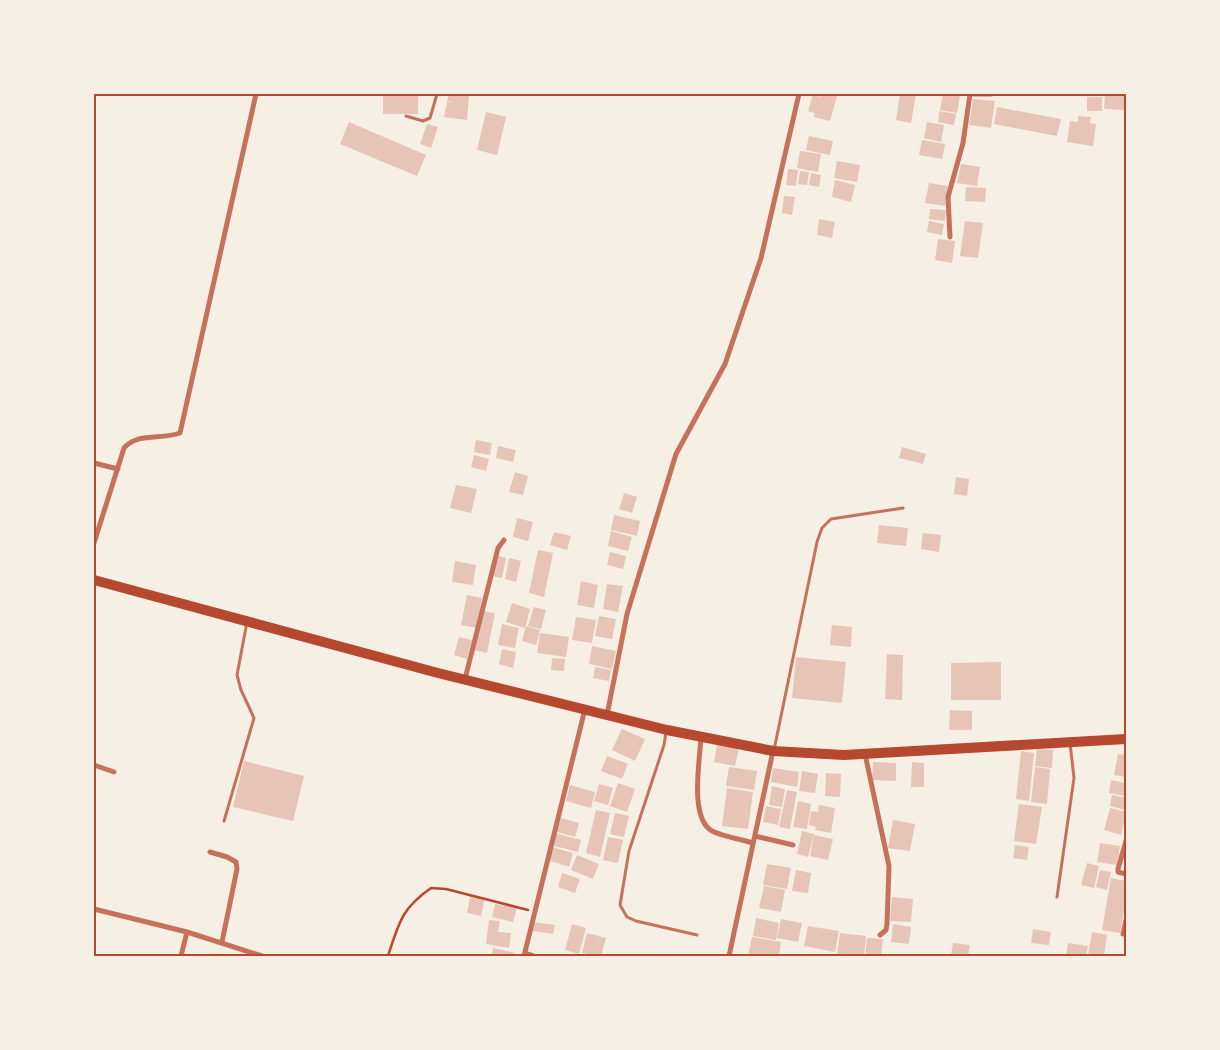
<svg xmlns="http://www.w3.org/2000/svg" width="1220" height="1050" viewBox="0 0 1220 1050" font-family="'Open Sans',sans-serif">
  <rect width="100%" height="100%" fill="#f6efe4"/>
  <path fill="#e6c5b7" d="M 383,94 L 418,94 L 418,114 L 383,114 Z
    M 449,94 L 469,94 L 467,120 L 444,117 L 447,102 L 454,103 L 447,101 Z
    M 821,94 L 837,96 L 830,121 L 814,117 L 815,113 L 808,111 L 813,95 L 820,97 Z
    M 900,94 L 916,94 L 911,123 L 896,120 Z
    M 943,94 L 960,96 L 957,113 L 940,110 Z
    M 1105,94 L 1126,94 L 1126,110 L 1104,109 Z
    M 1087,97 L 1102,97 L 1102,111 L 1087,111 Z
    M 973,99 L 995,101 L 991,128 L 969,125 Z
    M 997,107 L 1061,119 L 1057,136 L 994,124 Z
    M 939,111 L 956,114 L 954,125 L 938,122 Z
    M 486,112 L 506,117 L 497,155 L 477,150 Z
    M 1078,116 L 1091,117 L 1090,123 L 1096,124 L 1093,146 L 1067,142 L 1070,121 L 1078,122 Z
    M 349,122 L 426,155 L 417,176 L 340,144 Z
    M 927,122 L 944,125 L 941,142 L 924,138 Z
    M 427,124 L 438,127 L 431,148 L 420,144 Z
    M 809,136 L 833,141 L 830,155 L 806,150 Z
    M 922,140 L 945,144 L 942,159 L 919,155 Z
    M 800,151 L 821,154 L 818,172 L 797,168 Z
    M 837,161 L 860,165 L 857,182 L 834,178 Z
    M 961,164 L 980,167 L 977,186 L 957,183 Z
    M 788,169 L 798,170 L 796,186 L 786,185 Z
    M 800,171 L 809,172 L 807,185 L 798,184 Z
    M 811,173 L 821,175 L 819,187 L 809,185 Z
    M 835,180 L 855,185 L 851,202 L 832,197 Z
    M 929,183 L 948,186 L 945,206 L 925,203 Z
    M 966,187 L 986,188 L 985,202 L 965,201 Z
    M 784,196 L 795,197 L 792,215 L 782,213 Z
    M 930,209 L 946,210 L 945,221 L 929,219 Z
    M 819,219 L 835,222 L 832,238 L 817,235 Z
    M 929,221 L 944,224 L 942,235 L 927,232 Z
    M 965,221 L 983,223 L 978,258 L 960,256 Z
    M 938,239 L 955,241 L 952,263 L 935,260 Z
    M 476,440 L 492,443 L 490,455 L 474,452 Z
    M 498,446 L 516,450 L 513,462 L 496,458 Z
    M 902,447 L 926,454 L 923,464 L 899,458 Z
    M 474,455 L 489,459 L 486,471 L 471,467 Z
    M 515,472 L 528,476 L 523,495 L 509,492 Z
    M 956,477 L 969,479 L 967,496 L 954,494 Z
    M 456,485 L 477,489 L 471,513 L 450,508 Z
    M 624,493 L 637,497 L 632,513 L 619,509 Z
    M 614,515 L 640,521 L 637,536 L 611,530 Z
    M 517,518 L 533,522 L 528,541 L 513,537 Z
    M 879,525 L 908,528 L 906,546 L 877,543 Z
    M 611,531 L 632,537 L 628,551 L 608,546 Z
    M 554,532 L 571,536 L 567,550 L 550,545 Z
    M 923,533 L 941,535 L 939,552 L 921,549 Z
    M 538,550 L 553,553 L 544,597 L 529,593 Z
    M 610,552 L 626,556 L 623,569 L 607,565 Z
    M 496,555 L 506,558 L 502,578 L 492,576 Z
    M 509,558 L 521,561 L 516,582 L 505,579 Z
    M 455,561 L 476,565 L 473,585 L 452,582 Z
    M 581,581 L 598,585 L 594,608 L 577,605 Z
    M 607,584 L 623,586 L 618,612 L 603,609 Z
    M 467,595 L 482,598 L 477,628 L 461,625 Z
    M 512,603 L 530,609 L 525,628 L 506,622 Z
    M 534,607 L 546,610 L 541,629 L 528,626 Z
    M 483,611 L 495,613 L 487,653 L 475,650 Z
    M 599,616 L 616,619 L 612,639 L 595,636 Z
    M 576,617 L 596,620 L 592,643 L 572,640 Z
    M 502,624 L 519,628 L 515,648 L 498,645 Z
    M 832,625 L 852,627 L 851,647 L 830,645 Z
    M 526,626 L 540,630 L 536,645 L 522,641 Z
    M 540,633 L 569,637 L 566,657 L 537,653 Z
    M 459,637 L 472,640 L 467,659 L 454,655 Z
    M 592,646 L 616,651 L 612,669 L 589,664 Z
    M 502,649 L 516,652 L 513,668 L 499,664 Z
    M 887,654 L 903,655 L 902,700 L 885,699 Z
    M 796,657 L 846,662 L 842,703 L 792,698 Z
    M 552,658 L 565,659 L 564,671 L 551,670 Z
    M 1001,662 L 1001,700 L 951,700 L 951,663 Z
    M 595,667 L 611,670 L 609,681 L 593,678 Z
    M 950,710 L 972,711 L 972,730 L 949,730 Z
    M 622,729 L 645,739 L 635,761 L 612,750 Z
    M 717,744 L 739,748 L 735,766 L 714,762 Z
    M 1037,749 L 1053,750 L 1052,768 L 1035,766 Z
    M 1021,751 L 1034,753 L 1029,801 L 1016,799 Z
    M 1118,754 L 1126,755 L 1126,777 L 1114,775 Z
    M 607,756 L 628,764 L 622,779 L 601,771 Z
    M 244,761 L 304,776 L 293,821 L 233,807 Z
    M 873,762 L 896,763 L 896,781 L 872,780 Z
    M 912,762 L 924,763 L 924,787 L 911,787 Z
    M 729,767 L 757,771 L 754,790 L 726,786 Z
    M 1035,767 L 1050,769 L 1047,804 L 1031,802 Z
    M 773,768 L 799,772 L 797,787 L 771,782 Z
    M 802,771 L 818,774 L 815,793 L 799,791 Z
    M 826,773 L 841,774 L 840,797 L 825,796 Z
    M 1111,780 L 1126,783 L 1126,796 L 1109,793 Z
    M 618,783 L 635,789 L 627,812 L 610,806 Z
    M 599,784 L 613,788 L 608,805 L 594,801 Z
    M 570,785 L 595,792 L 591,808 L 566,801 Z
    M 772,786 L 785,789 L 782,807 L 769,805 Z
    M 727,788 L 753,792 L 748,829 L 722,826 Z
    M 787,790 L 797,792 L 790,829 L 779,827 Z
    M 1112,795 L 1126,798 L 1126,810 L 1110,806 Z
    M 798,801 L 811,804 L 807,829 L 793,827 Z
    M 1019,804 L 1042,807 L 1036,844 L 1014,841 Z
    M 819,805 L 835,808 L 831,833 L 815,830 L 816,827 L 809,825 L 811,811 L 818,812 Z
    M 766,806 L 781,809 L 778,825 L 763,822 Z
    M 1110,808 L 1126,812 L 1121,835 L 1104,830 Z
    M 596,810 L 610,813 L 600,857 L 586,853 Z
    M 615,813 L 629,816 L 624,837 L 610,834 Z
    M 561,818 L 579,823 L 575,837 L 557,832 Z
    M 893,820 L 915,824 L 910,851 L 888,848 Z
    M 802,831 L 814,834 L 808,857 L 797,854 Z
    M 554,833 L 581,840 L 578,852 L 551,845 Z
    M 814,835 L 833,839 L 828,860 L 810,856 Z
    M 608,837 L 623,840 L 618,863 L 603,860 Z
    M 1100,843 L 1120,846 L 1117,865 L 1097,862 Z
    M 1015,845 L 1029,847 L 1027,860 L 1013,858 Z
    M 552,847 L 573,853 L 569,867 L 548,860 Z
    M 577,855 L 599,864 L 593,879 L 571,870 Z
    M 1087,863 L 1099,866 L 1094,888 L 1081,885 Z
    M 767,864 L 791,868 L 787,889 L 763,885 Z
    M 796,870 L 811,873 L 808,893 L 792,891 Z
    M 1100,870 L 1111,872 L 1107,890 L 1096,887 Z
    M 562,873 L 580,879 L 575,893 L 558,887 Z
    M 1111,878 L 1126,881 L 1126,899 L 1120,933 L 1102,930 Z
    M 764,886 L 785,890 L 781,912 L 759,908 Z
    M 470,897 L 484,900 L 481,916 L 467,913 Z
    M 892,897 L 913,899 L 911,922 L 890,921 Z
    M 495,904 L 517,908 L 513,922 L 492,917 Z
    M 756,918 L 779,923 L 776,940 L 753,936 Z
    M 781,919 L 802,923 L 798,942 L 777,938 Z
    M 489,920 L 500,921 L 498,932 L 511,933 L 509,948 L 486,944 Z
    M 534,922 L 555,925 L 553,934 L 533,931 Z
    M 572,924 L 586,928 L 579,954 L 565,950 Z
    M 893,924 L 911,927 L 909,944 L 891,942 Z
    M 808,926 L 839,931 L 835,952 L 804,946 Z
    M 1033,929 L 1051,932 L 1049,945 L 1031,943 Z
    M 1092,932 L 1107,935 L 1104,956 L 1088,956 Z
    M 587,933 L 606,938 L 601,956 L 582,953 Z
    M 840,933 L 866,936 L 864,956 L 837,956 Z
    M 752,937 L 781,942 L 779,956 L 748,956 Z
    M 867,938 L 883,939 L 881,956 L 865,956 Z
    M 953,943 L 970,945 L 968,956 L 951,956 Z
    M 1068,943 L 1088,946 L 1086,956 L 1066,956 Z
    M 493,948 L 515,953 L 515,956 L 492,956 Z"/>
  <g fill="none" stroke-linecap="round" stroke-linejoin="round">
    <path stroke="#b5482f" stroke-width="2.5" d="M 388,956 C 399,923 401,909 431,888 L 446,889 L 528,910"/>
    <path stroke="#c5725c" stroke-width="3" d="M 406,116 L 423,121 L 430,118 L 437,94
      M 666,732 L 664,745 L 629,851 L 620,905 L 627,917 L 636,921 L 697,935
      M 774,750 L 817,542 L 822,528 L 831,519 L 903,508
      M 224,821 L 254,718 L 241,690 L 237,675 L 247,622
      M 1057,897 L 1074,778 L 1070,743"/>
    <path stroke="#c5725c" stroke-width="5" d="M 974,94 L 991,94
      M 950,237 L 948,197 L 963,143 L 970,94
      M 94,463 L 118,469
      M 94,543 L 124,448 C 138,432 161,440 180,433 L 256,94
      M 465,679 L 498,548 L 504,540
      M 607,715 L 627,614 L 676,454 L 725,364 L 761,258 L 799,94
      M 701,737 C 700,760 689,818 712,831 C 724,837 741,839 753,843
      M 865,754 L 889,866 L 887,924 L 886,930 L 880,935
      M 94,765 L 114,772
      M 755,836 L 793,845
      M 1126,841 L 1118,869 L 1118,872 L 1126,874
      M 210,852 L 227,857 L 236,862 L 237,869 L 222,942
      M 94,909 L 187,932 L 262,956
      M 1123,934 L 1126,920
      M 525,953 L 534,956
      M 181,956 L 187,932
      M 524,956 L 585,709
      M 729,956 L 773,751"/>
    <path stroke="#b5482f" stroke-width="10" d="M 94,580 L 438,673 L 667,730 L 773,751 L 844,755 L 1126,739"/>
  </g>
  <rect width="1220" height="1050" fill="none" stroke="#f6efe4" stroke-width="190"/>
  <rect x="95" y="95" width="1030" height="860" fill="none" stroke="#b5482f" stroke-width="2"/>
</svg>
